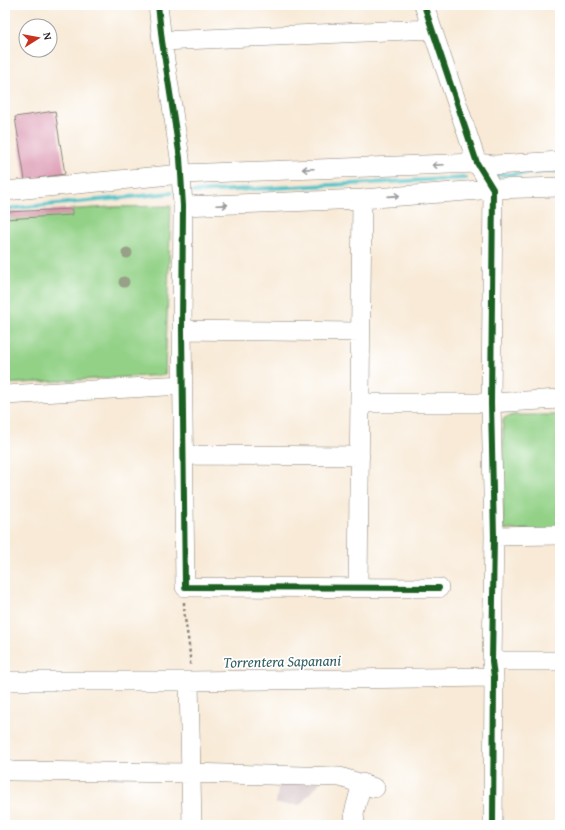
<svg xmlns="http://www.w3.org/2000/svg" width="565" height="830" viewBox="0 0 565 830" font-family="'Gentium Book Plus',serif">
  <rect width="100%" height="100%" fill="#fff"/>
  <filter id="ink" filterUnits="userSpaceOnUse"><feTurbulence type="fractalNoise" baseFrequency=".025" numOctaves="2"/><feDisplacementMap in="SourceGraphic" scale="8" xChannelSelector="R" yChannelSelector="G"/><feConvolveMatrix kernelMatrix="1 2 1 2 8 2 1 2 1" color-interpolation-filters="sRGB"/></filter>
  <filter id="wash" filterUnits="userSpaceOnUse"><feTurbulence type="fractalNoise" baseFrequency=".012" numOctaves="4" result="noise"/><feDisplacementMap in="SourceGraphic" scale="16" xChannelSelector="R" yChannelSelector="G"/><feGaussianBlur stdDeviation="0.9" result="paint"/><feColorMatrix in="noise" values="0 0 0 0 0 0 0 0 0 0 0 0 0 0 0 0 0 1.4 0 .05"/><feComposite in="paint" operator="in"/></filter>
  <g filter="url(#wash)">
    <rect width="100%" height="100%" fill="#f8ead7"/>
    <path fill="#d2bfc1" d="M 279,781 L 321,781 L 300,805 L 276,804 Z"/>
    <path fill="#93d187" stroke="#587652" d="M 171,206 L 165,375 L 5,384 L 5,214 L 109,207 Z
      M 512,415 L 560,415 L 560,535 L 503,529 L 503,419 L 508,416 L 512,416 Z"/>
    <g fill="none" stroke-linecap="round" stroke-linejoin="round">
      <path stroke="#54c2c8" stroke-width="4" d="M 496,175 L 560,171
        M 194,192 L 466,178
        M 5,209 L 171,193"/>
    </g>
    <g id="blocks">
      <path fill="#db97b0" d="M 55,111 L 65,174 L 25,180 L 15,117 Z
        M 72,209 L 72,215 L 5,219 L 5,212 Z"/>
    </g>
  </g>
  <g filter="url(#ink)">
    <use href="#blocks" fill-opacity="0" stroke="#8a837a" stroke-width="1"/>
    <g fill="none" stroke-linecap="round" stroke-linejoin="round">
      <defs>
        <path id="minor" d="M 158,5 L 162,41 L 180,158 L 183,206 L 182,330 L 185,587 L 439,588
          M 424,5 L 477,163 L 493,189 L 491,403 L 494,536 L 492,661 L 494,677 L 493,825
          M 162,41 L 431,29
          M 5,191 L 181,174 L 477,163 L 494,165 L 560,161
          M 183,206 L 362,199 L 493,189 L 560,187
          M 182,330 L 360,332
          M 5,395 L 183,385
          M 360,403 L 491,403 L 560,399
          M 184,455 L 360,456
          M 494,536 L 560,535
          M 358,587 L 362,199
          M 492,661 L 560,661
          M 5,681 L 189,681 L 494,677
          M 189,681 L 192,825
          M 5,770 L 12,771 L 191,773 L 340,777 L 375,788
          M 355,825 L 354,813 L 362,783"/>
      </defs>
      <use href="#minor" stroke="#8a837a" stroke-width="20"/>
      <path stroke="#8a837a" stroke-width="2.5" stroke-dasharray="3 3" stroke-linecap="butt" d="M 184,602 C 184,625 191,643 190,666"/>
      <use href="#minor" stroke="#fff" stroke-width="19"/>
      <defs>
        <path id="cycleway" d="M 158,5 L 162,41 L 180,158 L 183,206 L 182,330 L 185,587 L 439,588
          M 424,5 L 477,163 L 493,189 L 491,403 L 494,536 L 492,661 L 494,677 L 493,825"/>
      </defs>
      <use href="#cycleway" stroke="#fff" stroke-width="8"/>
      <use href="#cycleway" stroke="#1b5e20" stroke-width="6"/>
    </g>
    <g fill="#99a088">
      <circle cx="127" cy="253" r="5.5"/>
      <circle cx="124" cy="282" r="5.5"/>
    </g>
    <defs><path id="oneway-shaft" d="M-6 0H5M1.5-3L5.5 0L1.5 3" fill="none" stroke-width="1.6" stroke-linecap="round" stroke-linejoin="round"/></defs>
    <g stroke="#999">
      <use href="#oneway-shaft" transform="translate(438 165) rotate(178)"/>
      <use href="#oneway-shaft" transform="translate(308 169) rotate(178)"/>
      <use href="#oneway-shaft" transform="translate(394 196) rotate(-4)"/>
      <use href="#oneway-shaft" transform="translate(222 205) rotate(-2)"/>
    </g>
  </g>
  <g text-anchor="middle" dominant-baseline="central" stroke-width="3.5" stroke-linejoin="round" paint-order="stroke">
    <g font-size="15" font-style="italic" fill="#325e61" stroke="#fff">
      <text transform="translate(282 661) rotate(-1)">Torrentera Sapanani</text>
    </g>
  </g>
  <rect width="565" height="830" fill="none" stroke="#fff" stroke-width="20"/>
  <g transform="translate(38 38) rotate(79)"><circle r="19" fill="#ffffff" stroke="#a4a4a4"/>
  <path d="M0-3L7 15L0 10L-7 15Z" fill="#c8321e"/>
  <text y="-6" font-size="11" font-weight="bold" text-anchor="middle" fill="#1c1c1c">N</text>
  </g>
</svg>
